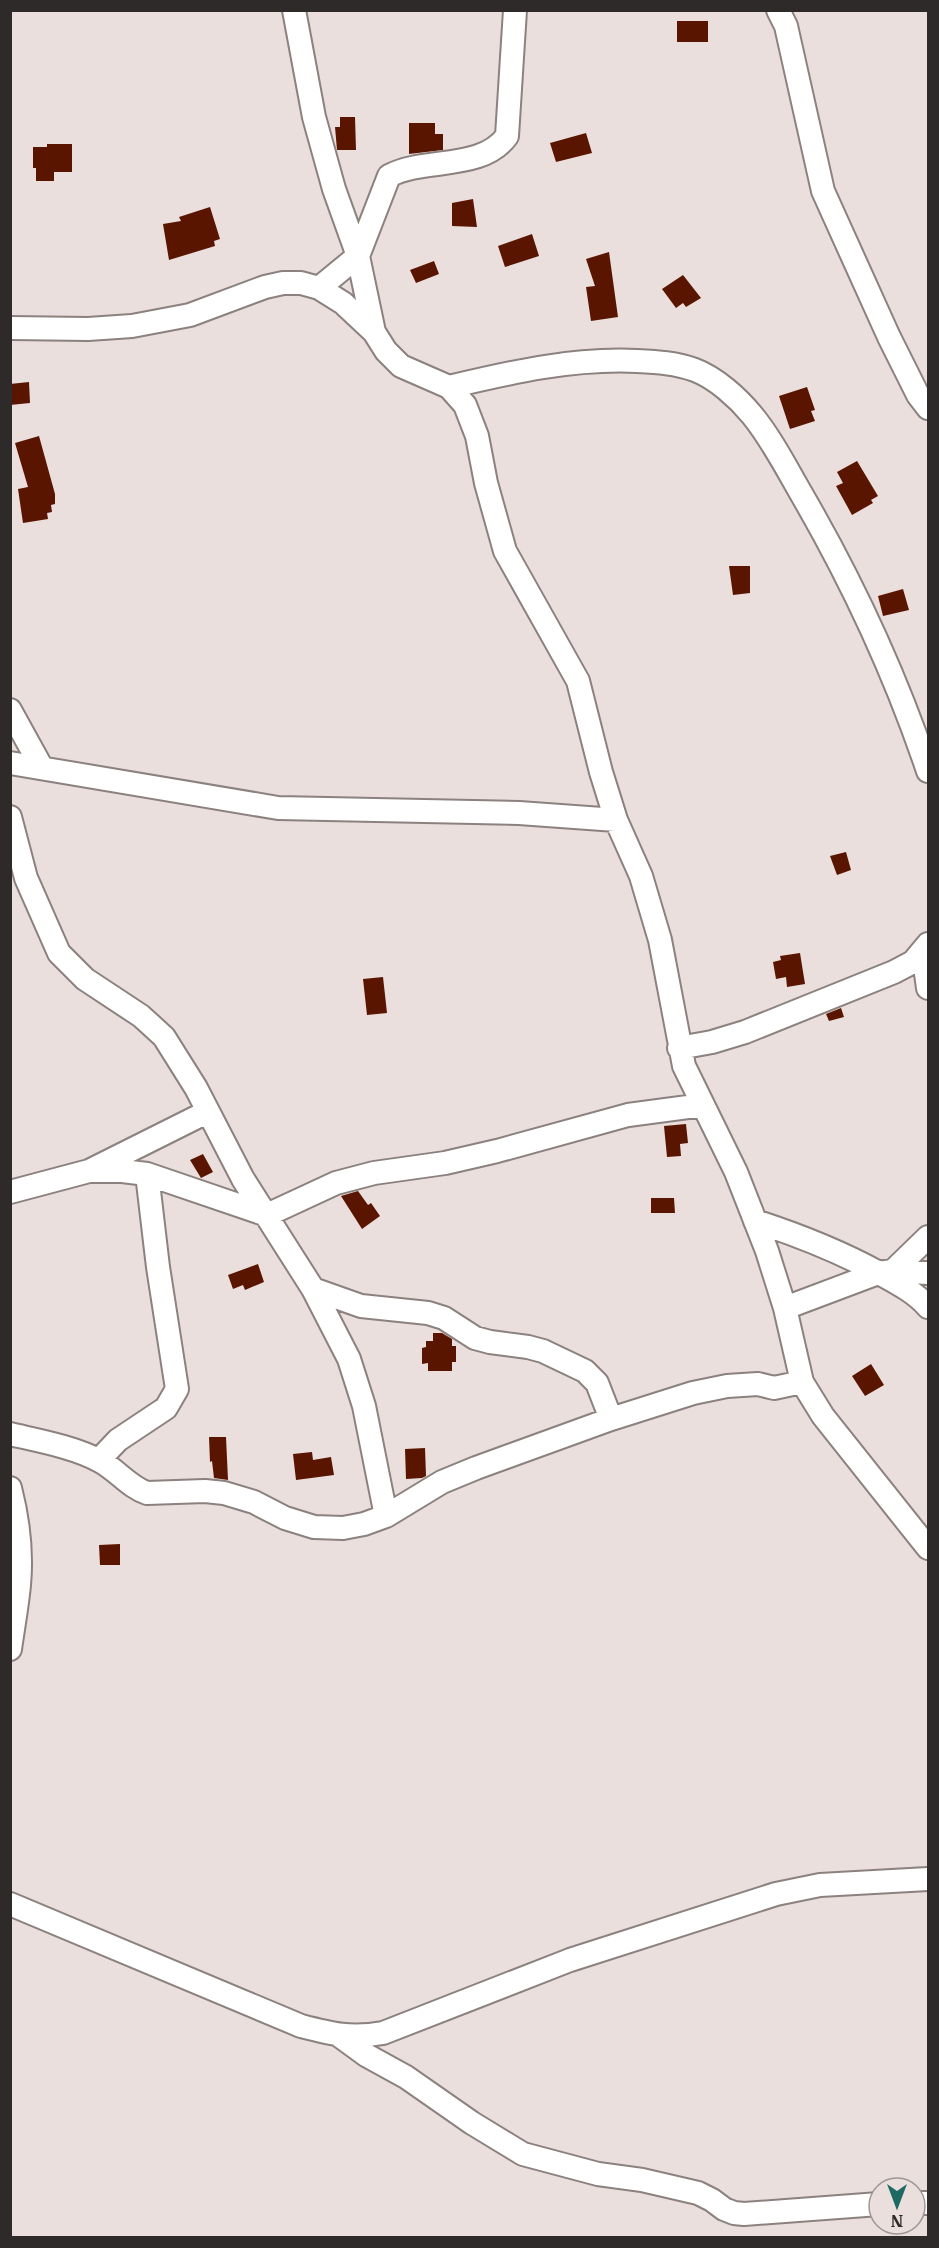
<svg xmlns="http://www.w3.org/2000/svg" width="939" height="2248" viewBox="0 0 939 2248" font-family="'IBM Plex Serif',serif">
  <rect width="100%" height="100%" fill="#eadfdc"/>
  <path fill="#5a1500" d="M 677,21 L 708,21 L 708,42 L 677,42 Z
    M 340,117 L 355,117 L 356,150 L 337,150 L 335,127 L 340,127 Z
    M 409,123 L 435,123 L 435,134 L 443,134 L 443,150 L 409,154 Z
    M 586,133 L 592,153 L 556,162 L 550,143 Z
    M 47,144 L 72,144 L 72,172 L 54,172 L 54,181 L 36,181 L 36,168 L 33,168 L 33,147 L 47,147 Z
    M 473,199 L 477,227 L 452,226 L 452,203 Z
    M 210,207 L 220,239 L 214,241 L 215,246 L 169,260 L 163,224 L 181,221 L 179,217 Z
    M 532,234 L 539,256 L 505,267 L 498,246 Z
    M 609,252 L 618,317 L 591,321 L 586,287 L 595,286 L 586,259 Z
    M 434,261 L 439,274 L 416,283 L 410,270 Z
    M 683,275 L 701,298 L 686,307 L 683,303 L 676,308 L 662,289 Z
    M 29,382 L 30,403 L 10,405 L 10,384 Z
    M 807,387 L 815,410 L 811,411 L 815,421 L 790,429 L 779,396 Z
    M 39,436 L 55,494 L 55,504 L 51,505 L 52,512 L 47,513 L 48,519 L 23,523 L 18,489 L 28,487 L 15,443 Z
    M 857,461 L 878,496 L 871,500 L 873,503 L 852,515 L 836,486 L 843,483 L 837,472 Z
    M 729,566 L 750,566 L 750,593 L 733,595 Z
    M 903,589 L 909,610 L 883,616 L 878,596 Z
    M 846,852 L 851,870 L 837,875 L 830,856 Z
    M 800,953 L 805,984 L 787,987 L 786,977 L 776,979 L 773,962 L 781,960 L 780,956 Z
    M 383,977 L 387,1013 L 367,1015 L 363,979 Z
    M 841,1008 L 844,1017 L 829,1021 L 826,1014 Z
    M 686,1124 L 688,1143 L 680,1144 L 681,1156 L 667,1157 L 664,1126 Z
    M 203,1154 L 213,1172 L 201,1178 L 190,1160 Z
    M 358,1191 L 368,1205 L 371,1203 L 380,1216 L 362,1229 L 341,1196 Z
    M 651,1198 L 674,1198 L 675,1213 L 651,1213 Z
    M 258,1264 L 264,1282 L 245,1290 L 243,1285 L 233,1289 L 228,1275 Z
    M 433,1333 L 442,1333 L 452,1339 L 452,1346 L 456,1346 L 456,1362 L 452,1362 L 452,1371 L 428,1371 L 428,1363 L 422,1364 L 422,1348 L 426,1347 L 426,1341 L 433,1341 Z
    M 871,1364 L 884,1385 L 865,1396 L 852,1376 Z
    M 209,1437 L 226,1437 L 228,1480 L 214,1478 L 212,1461 L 210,1462 Z
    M 425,1448 L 426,1476 L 422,1478 L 406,1479 L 405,1449 Z
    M 312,1452 L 313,1460 L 331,1457 L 334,1475 L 296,1480 L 293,1454 Z
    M 120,1544 L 120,1565 L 100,1565 L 99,1545 Z"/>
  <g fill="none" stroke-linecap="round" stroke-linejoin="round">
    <defs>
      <path id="minor" d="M 294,10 L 314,117 L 334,189 L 358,256 L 374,332
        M 778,10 L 786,26 L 823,191 L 889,337 L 918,395 L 928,408
        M 319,288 L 358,256 L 389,176 C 424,157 482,171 507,136 L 515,10
        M 10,328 L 88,329 L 132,326 L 190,315 L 265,287 L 283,283 L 301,283 L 319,288 L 343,303 L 374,332 L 386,351 L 401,366 L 449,387 L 465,405 L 477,436 L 486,483 L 505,551 L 578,681 L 601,772 L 616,820 L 641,876 L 660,940 L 684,1066 L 736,1172 L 767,1251 L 785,1308 L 802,1382 L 823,1416 L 928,1548
        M 449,387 C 512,372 573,358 637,361 C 657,362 676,363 695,370 C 716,378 738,398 752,415 C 771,438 787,469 802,495 C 853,583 896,676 928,771
        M 10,710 L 42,768
        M 10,763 L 278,808 L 519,813 L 616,820
        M 10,817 L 26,878 L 59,953 L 85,979 L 141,1016 L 164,1037 L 196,1088 L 243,1179 L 313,1289 L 349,1359 L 364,1406 L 386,1516
        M 923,952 L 928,988
        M 679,1048 L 712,1042 L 745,1032 L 894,972 L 913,962 L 928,944
        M 89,1171 L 122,1171 L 147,1174 L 267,1215 L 336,1183 L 374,1173 L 445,1163 L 497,1151 L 628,1115 L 703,1105
        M 10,1192 L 89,1171 L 207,1112
        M 755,1221 C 798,1235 839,1251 879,1273 C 897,1283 915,1292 928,1307
        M 893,1271 L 928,1237
        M 313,1289 L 361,1306 L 428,1313 L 444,1318 L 475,1338 L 490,1342 L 528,1347 L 543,1351 L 585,1371 L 597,1383 L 611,1419
        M 785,1308 L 878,1273 L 893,1271 L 928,1273
        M 10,1434 C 40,1441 74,1447 100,1461 C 117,1470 129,1487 147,1493 L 205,1491 L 224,1493 L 254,1502 L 285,1518 L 314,1527 L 343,1528 L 364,1524 L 386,1516 L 442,1482 L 476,1468 L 611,1419 L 693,1393 L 727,1386 L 758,1384 L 774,1388 L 802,1382
        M 99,1460 L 118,1440 L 166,1408 L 177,1389 L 158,1267 L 147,1174
        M 10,1488 C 18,1519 22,1553 19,1585 C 17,1606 13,1628 10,1649
        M 10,1904 L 301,2026 C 332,2034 351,2039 383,2033 L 570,1960 L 776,1894 L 820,1885 L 928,1879
        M 340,2036 L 366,2055 L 406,2077 L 472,2123 L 523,2154 L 598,2174 L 642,2180 L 698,2193 L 712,2200 L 724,2209 L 734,2213 L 744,2214 L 879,2204
        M 915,2203 L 928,2203"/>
    </defs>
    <use href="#minor" stroke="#8b817e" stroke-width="26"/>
    <use href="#minor" stroke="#fff" stroke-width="22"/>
  </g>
  <rect width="939" height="2248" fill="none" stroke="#2e2a29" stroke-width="24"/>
  <g transform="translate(897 2206) rotate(180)"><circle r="28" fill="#eadfdc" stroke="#9f9794" stroke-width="1.5"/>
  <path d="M0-4.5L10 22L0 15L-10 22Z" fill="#1f6963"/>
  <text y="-9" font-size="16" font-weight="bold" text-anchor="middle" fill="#2e2a29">N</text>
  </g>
</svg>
